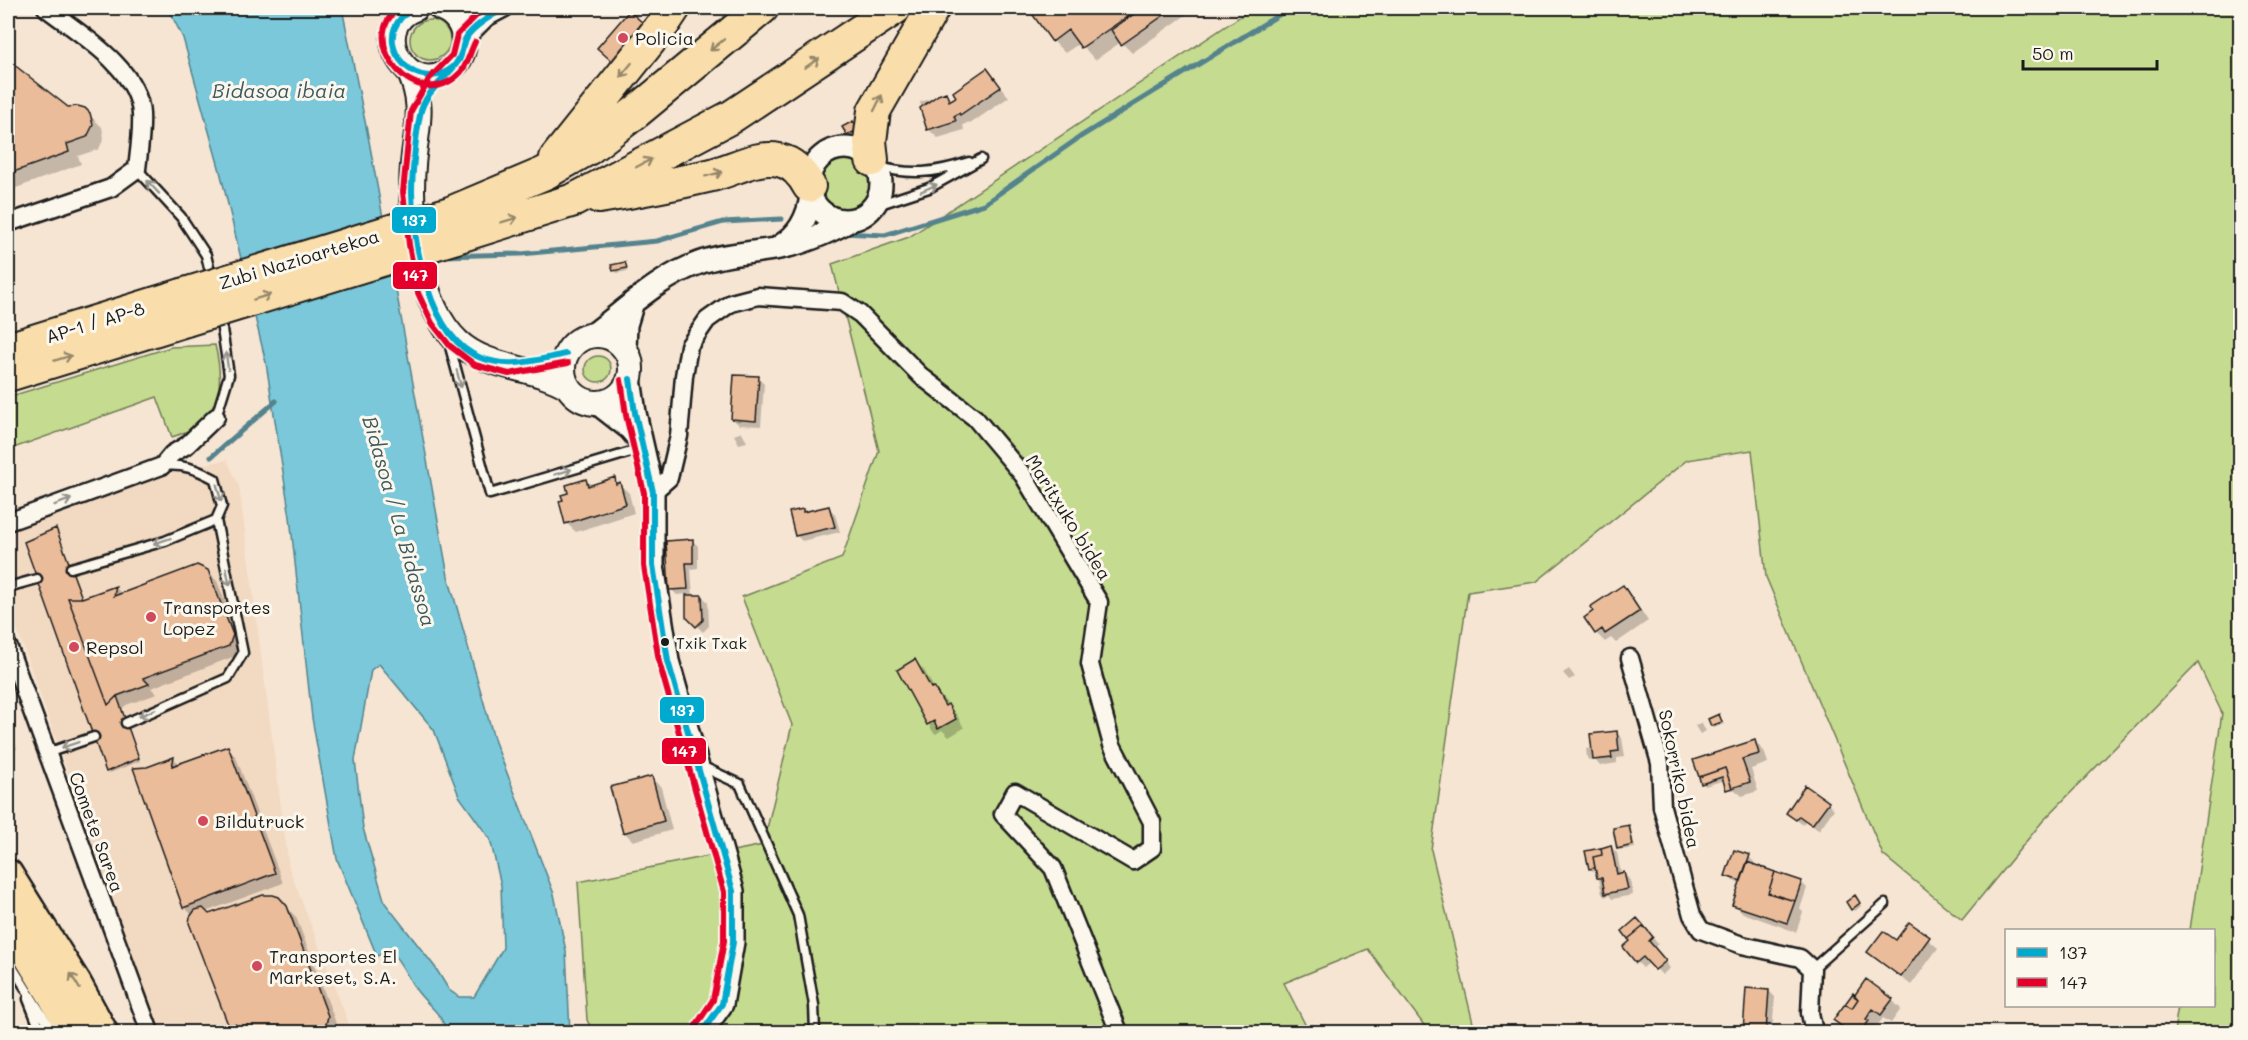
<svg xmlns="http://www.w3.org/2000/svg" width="2248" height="1040" viewBox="0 0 2248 1040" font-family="Mali,sans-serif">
  <rect width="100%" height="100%" fill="#f6e5d3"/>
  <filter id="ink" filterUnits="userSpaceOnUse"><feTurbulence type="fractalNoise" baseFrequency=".0167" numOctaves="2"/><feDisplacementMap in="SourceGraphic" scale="12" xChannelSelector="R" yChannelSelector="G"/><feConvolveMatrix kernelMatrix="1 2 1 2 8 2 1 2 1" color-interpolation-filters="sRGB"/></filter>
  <g filter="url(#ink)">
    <path fill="#f2d9c2" d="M 227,460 L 239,486 L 289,868 L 352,1032 L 160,1032 L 8,604 L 8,531 L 194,466 Z"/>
    <path fill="#c5db90" stroke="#707c56" stroke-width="1.5" d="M 1253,8 L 2240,8 L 2240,1032 L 2174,1032 L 2178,1006 L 2214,1006 L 2214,930 L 2190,930 L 2222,713 L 2198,663 L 2042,822 L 1962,920 L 1883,855 L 1766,577 L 1752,450 L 1687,460 L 1536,582 L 1468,592 L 1431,850 L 1474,1027 L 1480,1032 L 1429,1032 L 1368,949 L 1284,983 L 1309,1032 L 593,1032 L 587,1020 L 578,882 L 763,845 L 792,725 L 742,597 L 842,558 L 879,451 L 832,264 L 909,237 Z
      M410 40a20 20 0 1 1 40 0a20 20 0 1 1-40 0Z
      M819 185a26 26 0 1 1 52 0a26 26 0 1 1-52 0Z
      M 215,345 C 226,390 219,423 172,437 L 157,397 L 8,450 L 8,397 L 171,347 Z
      M585 369a13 13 0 1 1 26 0a13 13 0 1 1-26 0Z"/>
    <path fill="#7ac8d9" stroke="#54838d" stroke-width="1.5" fill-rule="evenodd" d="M 168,8 L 342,8 L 369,141 L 448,576 L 495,742 L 554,894 L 566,951 L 570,1032 L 447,1032 C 440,1011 430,1008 417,991 C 407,978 403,963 390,951 L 377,956 L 337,859 L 312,718 L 290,517 L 266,363 L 220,171 L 183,38 ZM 379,664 L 434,730 L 459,796 L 490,839 L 501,885 L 503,948 L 474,997 L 459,997 L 449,990 L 435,967 L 385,903 L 363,828 L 355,760 L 371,670 Z"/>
    <path fill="#0003" d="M 1030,8 L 1196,8 L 1132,53 L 1121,42 L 1095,60 L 1080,43 L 1065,53 L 1053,41 Z
      M 8,62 L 68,109 L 84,110 L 102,127 L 104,138 L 99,149 L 78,156 L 81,164 L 8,191 Z
      M 987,70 L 1009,97 L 970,124 L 969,122 L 963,125 L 964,130 L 938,138 L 928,129 L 920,102 L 946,94 L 953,101 Z
      M 853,123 L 859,133 L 850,137 L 848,135 Z
      M 625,264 L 628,271 L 617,273 L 614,271 Z
      M 758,378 L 764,384 L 761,426 L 739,425 L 733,419 Z
      M 742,432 L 747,442 L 739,444 L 734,435 Z
      M 614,479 L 629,493 L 634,513 L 576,532 L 566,523 L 569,494 L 586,480 L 592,486 Z
      M 829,508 L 835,514 L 840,532 L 802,541 L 796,535 L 802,511 L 805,513 Z
      M 56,530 L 83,599 L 115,587 L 122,594 L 207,571 L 217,581 L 242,645 L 238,655 L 151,688 L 157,694 L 126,705 L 122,709 L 140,761 L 110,773 L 108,771 Z
      M 692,540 L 698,546 L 698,568 L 691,569 L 693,597 L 702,596 L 708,602 L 709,626 L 703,632 L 688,617 L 688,594 L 677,595 L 671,589 Z
      M 1623,587 L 1632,597 L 1648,621 L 1616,643 L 1611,638 L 1605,642 L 1596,633 Z
      M 915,661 L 924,670 L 934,688 L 957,715 L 964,728 L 949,737 L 942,730 L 936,734 L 933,732 L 899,670 Z
      M 1569,669 L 1575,677 L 1569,680 L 1563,673 Z
      M 1719,716 L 1724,724 L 1714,728 L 1712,726 Z
      M 8,723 L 17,749 L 8,752 Z
      M 1701,723 L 1706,731 L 1700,734 L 1695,726 Z
      M 1616,732 L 1622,738 L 1625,757 L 1617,758 L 1617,763 L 1600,766 L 1595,760 L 1590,761 L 1587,758 L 1586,749 L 1591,748 L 1593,751 Z
      M 1755,741 L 1764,751 L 1768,763 L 1751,769 L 1758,791 L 1742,796 L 1735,790 L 1729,790 L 1739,787 L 1738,784 L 1725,780 L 1705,786 L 1703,783 Z
      M 227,748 L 236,757 L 283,883 L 205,912 L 209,916 L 279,899 L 296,917 L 337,1026 L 335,1032 L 237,1032 L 230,1026 L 192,915 L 184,907 L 147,768 L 174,759 L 180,764 Z
      M 651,778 L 661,787 L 672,830 L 633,841 L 624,832 Z
      M 1828,803 L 1834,809 L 1819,830 L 1805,821 L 1803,825 L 1788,813 Z
      M 1628,826 L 1631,829 L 1635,848 L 1621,850 L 1619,848 Z
      M 1611,847 L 1617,853 L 1621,874 L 1624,874 L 1630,880 L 1633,895 L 1612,899 L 1609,895 L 1605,897 L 1602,894 L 1597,870 L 1593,871 L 1590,869 L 1587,852 Z
      M 1749,857 L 1755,863 L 1754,866 L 1801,882 L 1807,888 L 1800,909 L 1803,912 L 1796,932 L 1743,913 L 1734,904 L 1741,884 L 1733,881 L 1727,875 Z
      M 1857,900 L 1861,906 L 1855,911 L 1852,909 Z
      M 1637,920 L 1658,944 L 1653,948 L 1670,968 L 1662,975 L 1650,962 L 1643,968 L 1637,962 L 1632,942 Z
      M 1910,924 L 1938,948 L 1911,985 L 1869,952 L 1896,942 Z
      M 1747,990 L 1769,991 L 1775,997 L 1772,1032 L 1744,1032 Z
      M 1892,1000 L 1901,1009 L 1891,1023 L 1883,1018 L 1875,1029 L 1876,1032 L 1848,1032 L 1835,1020 Z"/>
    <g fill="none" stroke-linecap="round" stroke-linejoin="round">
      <path stroke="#54838d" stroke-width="5" d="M 842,233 L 885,235 L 984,204 L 1080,137 L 1290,8
        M 442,256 L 521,254 L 657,241 L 723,222 L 782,219
        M 211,457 L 276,401"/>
    </g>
    <path fill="#eabc9a" stroke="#1c1c1c" stroke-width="1.5" d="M 1028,8 L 1140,8 L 1081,48 L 1068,30 L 1052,42 Z
      M 1143,8 L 1174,8 L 1121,45 L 1111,30 Z
      M 629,11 L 649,28 L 617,66 L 597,48 Z
      M 8,60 L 68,107 L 78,106 L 85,108 L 90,113 L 93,125 L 87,137 L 67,144 L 69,152 L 8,174 Z
      M 987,68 L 1001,87 L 960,115 L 959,113 L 954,116 L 956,121 L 927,130 L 920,108 L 938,95 L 946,92 L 949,101 L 956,97 L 953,92 Z
      M 853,121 L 858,130 L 847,135 L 842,127 Z
      M 625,262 L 627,268 L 613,271 L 611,265 Z
      M 734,375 L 759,376 L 756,421 L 731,419 Z
      M 615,477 L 616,484 L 620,482 L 626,504 L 565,524 L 559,501 L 563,500 L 561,495 L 568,493 L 566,485 L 586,479 L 588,486 Z
      M 829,506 L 835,527 L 795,536 L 789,512 L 803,509 L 803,512 Z
      M 56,528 L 82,598 L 68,598 L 108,705 L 117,696 L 139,758 L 106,772 L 24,542 Z
      M 693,539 L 693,563 L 686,563 L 688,589 L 669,590 L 666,541 Z
      M 197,565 L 208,570 L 233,635 L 229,646 L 143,678 L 149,684 L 117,696 L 108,705 L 68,598 L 82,598 L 116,586 L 114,596 Z
      M 1623,585 L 1640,611 L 1605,634 L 1602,629 L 1595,634 L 1584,618 L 1593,611 L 1590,607 Z
      M 686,595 L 702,595 L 703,620 L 696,627 L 686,617 Z
      M 915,659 L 931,688 L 934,687 L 945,706 L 948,704 L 956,719 L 938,729 L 934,721 L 927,725 L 897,670 Z
      M 1719,714 L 1722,722 L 1711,726 L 1708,719 Z
      M 1617,731 L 1619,751 L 1611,752 L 1612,758 L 1593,760 L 1590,734 Z
      M 1755,740 L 1759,754 L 1742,759 L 1750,782 L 1732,788 L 1725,768 L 1699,777 L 1693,760 Z
      M 228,746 L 275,873 L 183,908 L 133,768 L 147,767 L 174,757 L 172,766 Z
      M 1725,768 L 1732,788 L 1726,790 L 1722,777 L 1701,784 L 1699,777 Z
      M 652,776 L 664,821 L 623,833 L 610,787 Z
      M 1805,785 L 1829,802 L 1812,825 L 1799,816 L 1796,820 L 1786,813 Z
      M 1629,825 L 1633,845 L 1617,849 L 1613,828 Z
      M 1611,845 L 1617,874 L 1624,872 L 1628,889 L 1605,894 L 1602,878 L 1597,878 L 1593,857 L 1602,855 L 1601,848 Z
      M 1601,848 L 1602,855 L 1593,857 L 1595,868 L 1589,869 L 1585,851 Z
      M 1734,850 L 1750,855 L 1741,881 L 1725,876 Z
      M 1747,862 L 1775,872 L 1768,893 L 1795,901 L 1787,923 L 1732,905 Z
      M 1775,872 L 1802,881 L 1795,901 L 1768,893 Z
      M 263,895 L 273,895 L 279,897 L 287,906 L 328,1016 L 325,1029 L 321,1032 L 238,1032 L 235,1024 L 229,1027 L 189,923 L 190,917 L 195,910 L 203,908 L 209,914 Z
      M 1855,895 L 1860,903 L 1851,910 L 1846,902 Z
      M 1637,918 L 1644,926 L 1628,939 L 1622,931 Z
      M 1909,922 L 1930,937 L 1901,977 L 1867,952 L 1883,931 L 1896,940 Z
      M 1644,926 L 1653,937 L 1649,941 L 1666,961 L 1655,970 L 1643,957 L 1636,963 L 1623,947 L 1630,941 L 1628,939 Z
      M 1866,979 L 1893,999 L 1881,1015 L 1873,1009 L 1866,1019 L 1869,1021 L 1861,1032 L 1850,1032 L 1833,1020 L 1845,1004 L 1852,1008 L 1858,999 L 1854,996 Z
      M 1746,988 L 1769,990 L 1766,1032 L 1743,1032 Z
      M 1853,993 L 1858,999 L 1852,1008 L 1845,1004 Z"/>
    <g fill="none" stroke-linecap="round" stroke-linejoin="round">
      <defs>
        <path id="service" d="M 876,166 C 910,176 936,173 969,162
          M 137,169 L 181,217 L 206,255 L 212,280
          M 874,206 L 929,188 L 981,159
          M 449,343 L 490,494 L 641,449
          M 216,417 L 229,375 L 220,316
          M 71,568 L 165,541 L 216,520
          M 8,587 L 37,579
          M 126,723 L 228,678 L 243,653 L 216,520 L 222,506 L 215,479 C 196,469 184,464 163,466
          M 47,753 L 94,737
          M 701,766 L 740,784 L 798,915 L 814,1005 L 815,1032
          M 8,960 L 53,1032
          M 1812,969 L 1885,904
          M 28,999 L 41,1032"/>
        <path id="minor" d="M 464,40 L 486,18 L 505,8
          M 8,223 L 111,188 L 137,169 C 139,151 142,132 141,114 C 139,68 78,33 46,8
          M 653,492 L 669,478 L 679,436 L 684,376 L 689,346 L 707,320 L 731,303 L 758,296 L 842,302 L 860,314 L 921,376 L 975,418 L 1023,475 L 1099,602 L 1090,664 L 1112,745 L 1152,822 L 1152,848 L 1133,861 L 1015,792 L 1003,814 L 1053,868 L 1119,1032
          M 8,522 L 162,466 L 172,454 L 187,445 L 216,417
          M 8,646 L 150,1032
          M 1630,658 L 1660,763 L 1662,807 L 1692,915 L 1701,930 L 1742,945 L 1800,958 L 1812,969 L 1810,1013 L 1814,1032"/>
        <path id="tertiary" d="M809 184a36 36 0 1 1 72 0a36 36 0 1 1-72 0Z
          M 780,246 C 799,235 808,218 811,196
          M 592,335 C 627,309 657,278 699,263 C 723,254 750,253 775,249 C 803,244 828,233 853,219
          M 625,349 L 626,325 L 633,302
          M 630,379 L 635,413 L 653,492 L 653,565 L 668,661 L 733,891 L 733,942 L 722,1004 L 702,1032
          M 598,404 L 630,429 L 641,442"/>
        <path id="secondary" d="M 416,8 C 364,27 410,104 452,68 C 460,61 465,50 464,39 C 463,24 454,13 441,8
          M 409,71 C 426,107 416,128 413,165 C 409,216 418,305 458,342 C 487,369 533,366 567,386
          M563 369a34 34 0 1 1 68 0a34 34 0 1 1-68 0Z"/>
        <path id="trunk" d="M 8,874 L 77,984 L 103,1032
          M 8,923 L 53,997 L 72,1032"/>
        <path id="motorway" d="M 556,158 L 664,23 L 674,8
          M 872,160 L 870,141 L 874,111 L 933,8
          M 599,197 C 637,191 674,184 712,175 C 733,170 757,155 779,160 C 793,163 802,173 809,186
          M 450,213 L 545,173 L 589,148 L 636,112 L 762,8
          M 453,238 L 574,200 L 731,117 L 895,8
          M 8,349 L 182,295
          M 8,375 L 186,320"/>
      </defs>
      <use href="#service" stroke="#1c1c1c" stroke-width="13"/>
      <use href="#minor" stroke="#1c1c1c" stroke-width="21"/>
      <use href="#tertiary" stroke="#1c1c1c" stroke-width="26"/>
      <use href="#secondary" stroke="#1c1c1c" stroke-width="28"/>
      <use href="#trunk" stroke="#1c1c1c" stroke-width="33"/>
      <use href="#motorway" stroke="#1c1c1c" stroke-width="36"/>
      <use href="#service" stroke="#fbf7ec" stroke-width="8"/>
      <use href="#minor" stroke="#fbf7ec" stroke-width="16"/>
      <use href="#tertiary" stroke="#fbf7ec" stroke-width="21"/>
      <use href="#secondary" stroke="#fbf7ec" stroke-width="24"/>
      <use href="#trunk" stroke="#f9deab" stroke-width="28"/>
      <use href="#motorway" stroke="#f9deab" stroke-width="32"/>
      <defs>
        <path id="motorway-bridge" d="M 182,295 L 450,213
          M 186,320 L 453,238"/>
      </defs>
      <use href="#motorway-bridge" stroke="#1c1c1c" stroke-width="36" stroke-linecap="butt"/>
      <use href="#motorway-bridge" stroke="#f9deab" stroke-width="32"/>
      <defs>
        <path id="bus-1" d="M 416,8 C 411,11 404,14 401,18 C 374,48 419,96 453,67 C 461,60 462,47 467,38
          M 505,8 C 492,15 469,28 464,42 C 462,48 462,55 459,60 C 448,78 425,90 420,115 C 416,134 412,174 412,192 C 413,242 428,338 481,358 C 512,369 535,360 566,354
          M 630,379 L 635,413 L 653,492 L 653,565 L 668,661 L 733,891 L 733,942 L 722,1004 L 702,1032"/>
        <path id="bus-2" d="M 400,8 C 353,38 417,119 461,72 C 468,63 470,52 475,42
          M 487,8 L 480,12 L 457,35 L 452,55 L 429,79 L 411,111 L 403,192 L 409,245 L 418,293 L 432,323 L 450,346 L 475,365 L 509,374 L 568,363
          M 621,380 L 626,415 L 644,493 L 644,566 L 659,662 L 724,892 L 724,941 L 713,1000 L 695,1027"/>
      </defs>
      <use href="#bus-1" stroke="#fbf7ec" stroke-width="10"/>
      <use href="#bus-2" stroke="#fbf7ec" stroke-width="10"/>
      <use href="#bus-1" stroke="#00a9ce" stroke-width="6"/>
      <use href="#bus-2" stroke="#e4002b" stroke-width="6"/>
    </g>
    <defs><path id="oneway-shaft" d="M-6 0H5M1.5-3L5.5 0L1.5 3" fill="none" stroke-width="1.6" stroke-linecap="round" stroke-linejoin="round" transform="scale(1.5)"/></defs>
    <g stroke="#96876b">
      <use href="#oneway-shaft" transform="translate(717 45) rotate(141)"/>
      <use href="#oneway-shaft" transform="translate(812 63) rotate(-34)"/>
      <use href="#oneway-shaft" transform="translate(626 70) rotate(129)"/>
      <use href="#oneway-shaft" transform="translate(878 103) rotate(-64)"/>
      <use href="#oneway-shaft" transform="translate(644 163) rotate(-28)"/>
      <use href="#oneway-shaft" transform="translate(714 174) rotate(-15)"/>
      <use href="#oneway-shaft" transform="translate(509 220) rotate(-17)"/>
      <use href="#oneway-shaft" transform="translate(262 297) rotate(-17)"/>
      <use href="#oneway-shaft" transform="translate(63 358) rotate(-17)"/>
      <use href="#oneway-shaft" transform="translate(75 981) rotate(-121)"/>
    </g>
    <g stroke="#97948e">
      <use href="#oneway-shaft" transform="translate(153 187) rotate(-133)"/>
      <use href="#oneway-shaft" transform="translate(929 188) rotate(-24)"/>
      <use href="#oneway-shaft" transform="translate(227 361) rotate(-98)"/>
      <use href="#oneway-shaft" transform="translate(459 379) rotate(75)"/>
      <use href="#oneway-shaft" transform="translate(563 472) rotate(-17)"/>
      <use href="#oneway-shaft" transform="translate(219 493) rotate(75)"/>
      <use href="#oneway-shaft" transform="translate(63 502) rotate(-20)"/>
      <use href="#oneway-shaft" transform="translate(162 541) rotate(162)"/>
      <use href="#oneway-shaft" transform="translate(228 577) rotate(79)"/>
      <use href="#oneway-shaft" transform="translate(147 713) rotate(156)"/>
      <use href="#oneway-shaft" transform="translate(70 745) rotate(161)"/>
    </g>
  </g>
  <g fill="#d1495b" stroke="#fbf7ec" stroke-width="2">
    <circle cx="623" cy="38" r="6"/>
    <circle cx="151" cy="617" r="6"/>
    <circle cx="74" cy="647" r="6"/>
    <circle cx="203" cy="821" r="6"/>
    <circle cx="257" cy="966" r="6"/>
  </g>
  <circle fill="#1c1c1c" stroke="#fbf7ec" stroke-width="2" cx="665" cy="642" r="5"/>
  <g text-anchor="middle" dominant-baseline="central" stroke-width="6" stroke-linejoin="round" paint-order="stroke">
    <g font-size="16" fill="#1c1c1c" stroke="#fbf7ec" text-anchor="start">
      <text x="676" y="642">Txik Txak</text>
    </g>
    <g font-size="18" fill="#1c1c1c" stroke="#fbf7ec" text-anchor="start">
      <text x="635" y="38">Policia</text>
      <text x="163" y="607">Transportes<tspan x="163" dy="21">Lopez</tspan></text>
      <text x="86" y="647">Repsol</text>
      <text x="215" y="821">Bildutruck</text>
      <text x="269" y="956">Transportes El<tspan x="269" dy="21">Markeset, S.A.</tspan></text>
    </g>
    <g font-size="18" fill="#1c1c1c" stroke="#fbf7ec">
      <text transform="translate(299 259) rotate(-17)">Zubi Nazioartekoa</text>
      <text transform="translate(95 322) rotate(-17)">AP-1 / AP-8</text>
      <text transform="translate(1069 517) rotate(58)">Maritxuko bidea</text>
      <text transform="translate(1680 779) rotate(78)">Sokorriko bidea</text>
      <text transform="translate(97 832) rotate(70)">Comete Sarea</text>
    </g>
    <g font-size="20" font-style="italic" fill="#3d585e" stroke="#fbf7ec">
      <text x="279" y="90">Bidasoa ibaia</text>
      <text transform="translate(400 521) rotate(74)">Bidasoa / La Bidassoa</text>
    </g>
  </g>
  <g stroke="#fbf7ec" stroke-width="2">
    <rect x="391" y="206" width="46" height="28" rx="6" fill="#00a9ce"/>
    <rect x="392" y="261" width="46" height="29" rx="6" fill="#e4002b"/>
    <rect x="659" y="696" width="46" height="28" rx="6" fill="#00a9ce"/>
    <rect x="661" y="737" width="46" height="28" rx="6" fill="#e4002b"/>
  </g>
  <g font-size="16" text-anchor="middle" font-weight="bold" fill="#fff">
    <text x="414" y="226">137</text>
    <text x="415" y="281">147</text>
    <text x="682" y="716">137</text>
    <text x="684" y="757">147</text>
  </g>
  <rect width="2248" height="1040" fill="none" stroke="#fbf7ec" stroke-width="30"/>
  <rect x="15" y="15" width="2218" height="1010" fill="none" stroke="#1c1c1c" stroke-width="2" filter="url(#ink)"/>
  <rect x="2005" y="929" width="210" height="78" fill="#fbf7ec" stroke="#a29f99" stroke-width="1.5"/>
  <rect x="2017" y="948" width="30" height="9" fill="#00a9ce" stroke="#a29f99" stroke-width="1.5"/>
  <text x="2059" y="959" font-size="18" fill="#1c1c1c">137</text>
  <rect x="2017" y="978" width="30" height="9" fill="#e4002b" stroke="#a29f99" stroke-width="1.5"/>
  <text x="2059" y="989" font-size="18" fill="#1c1c1c">147</text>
  <path d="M2023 60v9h134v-9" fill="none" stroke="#1c1c1c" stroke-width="3"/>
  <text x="2032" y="60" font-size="18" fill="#1c1c1c" stroke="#fbf7ec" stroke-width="4.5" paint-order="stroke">50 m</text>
</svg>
